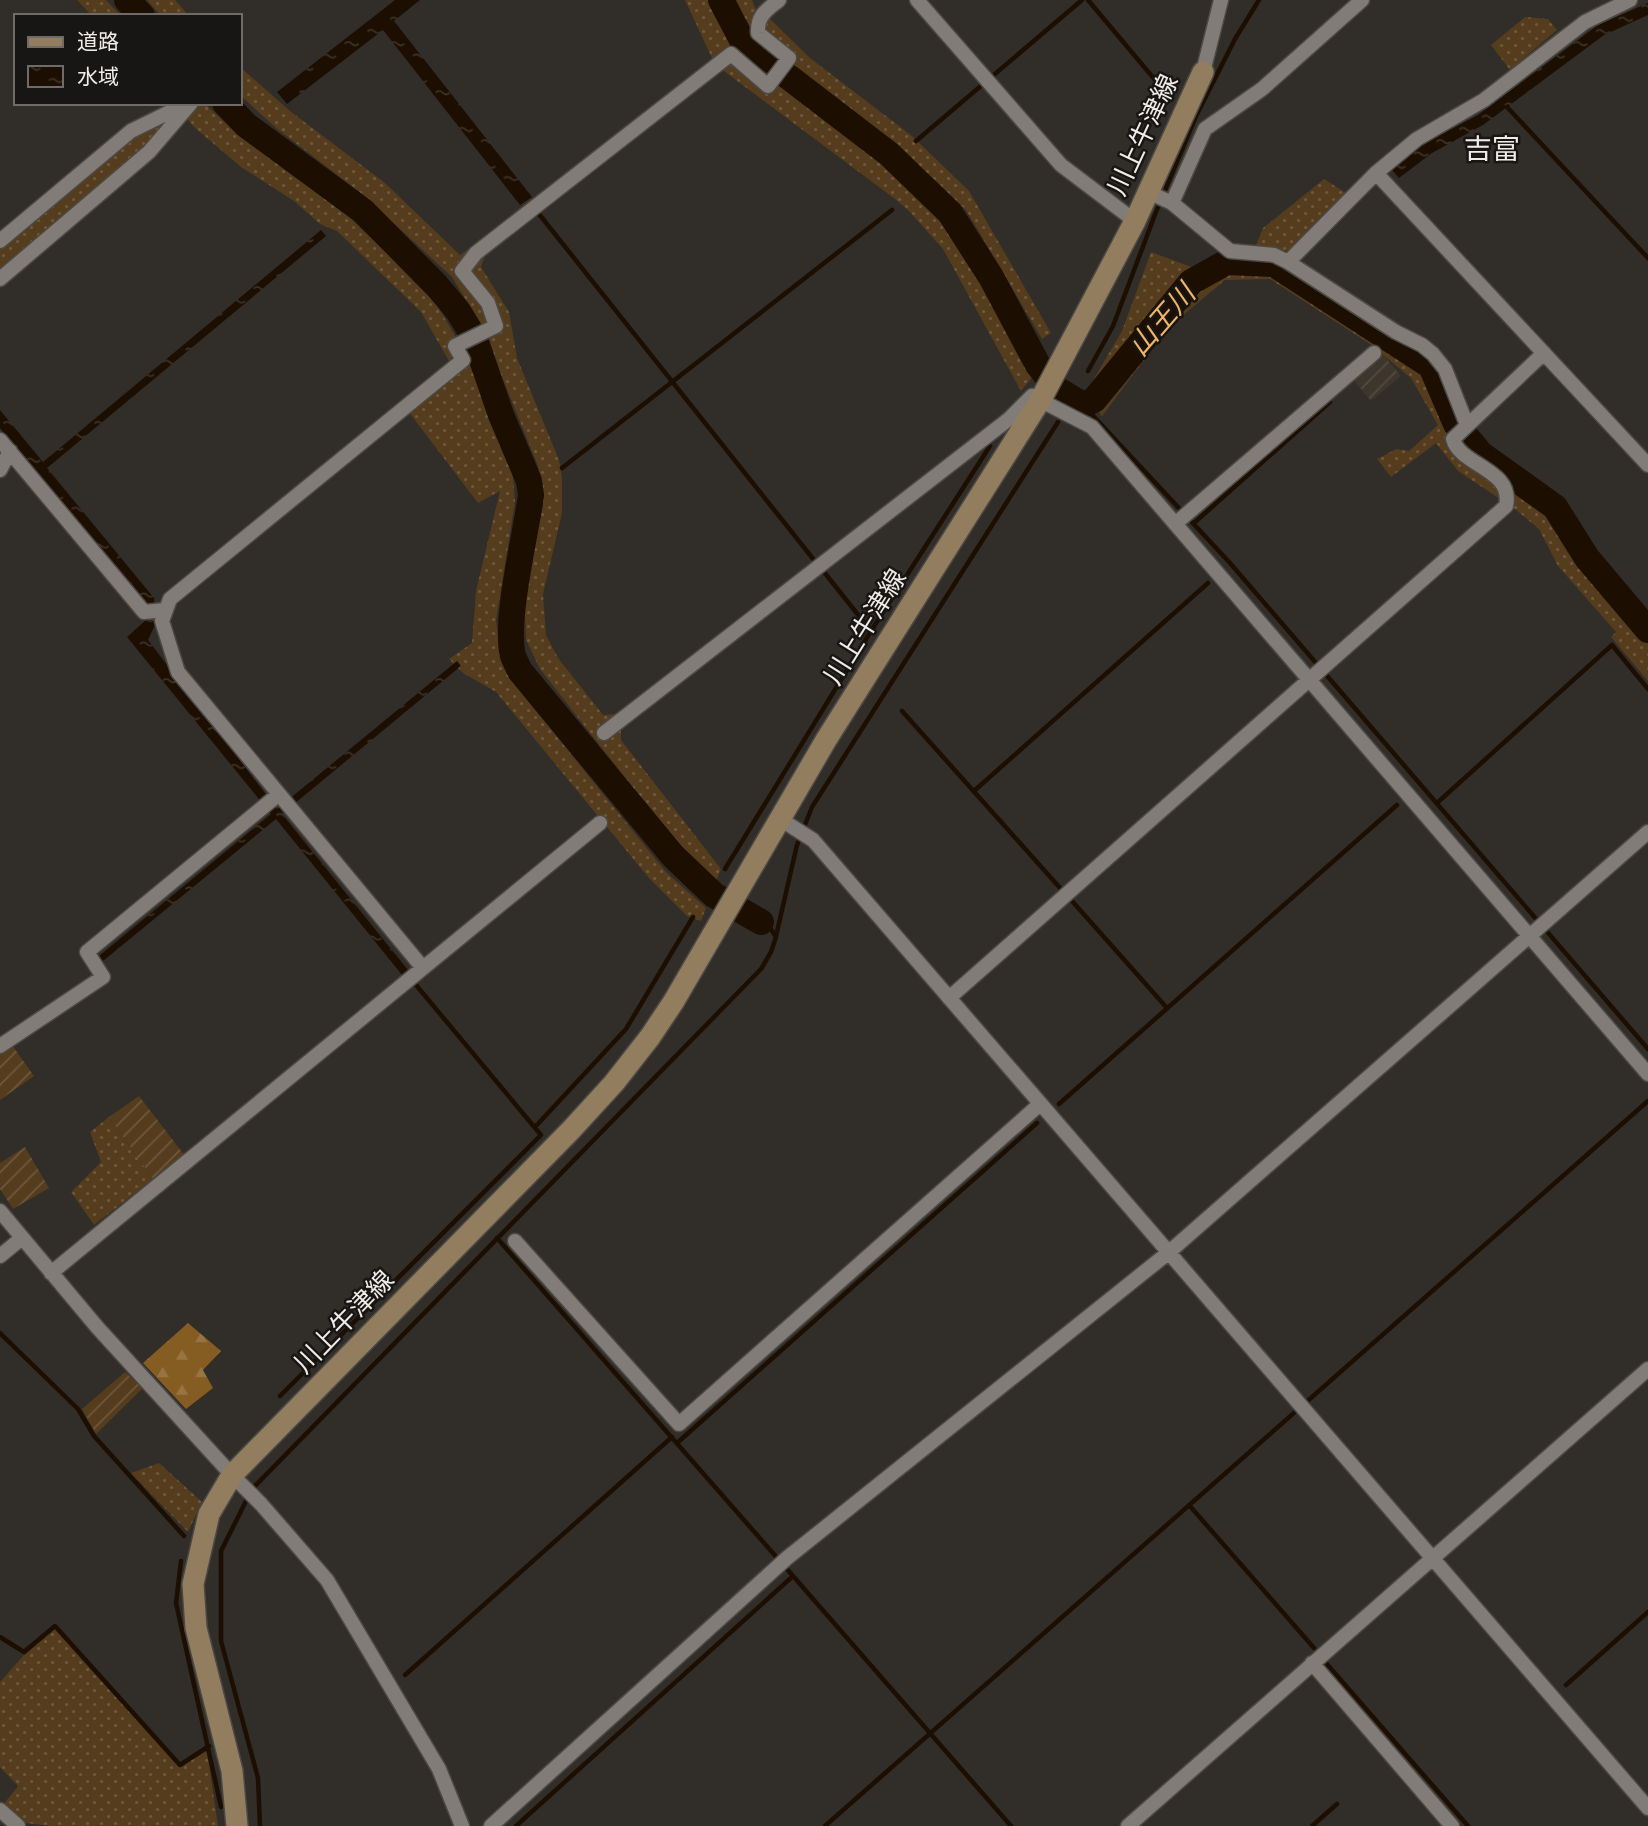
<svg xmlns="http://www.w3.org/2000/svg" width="1648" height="1826" viewBox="0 0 1648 1826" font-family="Karla,'Noto Sans JP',sans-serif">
  <defs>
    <pattern id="industrial-furrows" width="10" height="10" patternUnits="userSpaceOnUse" patternTransform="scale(1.75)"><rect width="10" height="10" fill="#3e362d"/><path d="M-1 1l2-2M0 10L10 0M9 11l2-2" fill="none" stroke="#514a41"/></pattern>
    <pattern id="grass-dots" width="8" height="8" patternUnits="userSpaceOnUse" patternTransform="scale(1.75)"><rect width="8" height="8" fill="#543c1d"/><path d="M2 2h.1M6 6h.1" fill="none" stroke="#6d583e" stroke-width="1.8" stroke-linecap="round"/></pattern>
    <pattern id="forest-firs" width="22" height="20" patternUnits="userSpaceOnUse" patternTransform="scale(1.75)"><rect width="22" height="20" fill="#855c22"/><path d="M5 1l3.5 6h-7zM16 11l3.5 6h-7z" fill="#977442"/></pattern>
    <pattern id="garden-furrows" width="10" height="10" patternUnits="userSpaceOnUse" patternTransform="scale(1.75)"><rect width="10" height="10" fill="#543c1d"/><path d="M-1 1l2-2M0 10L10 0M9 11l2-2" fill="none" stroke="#6d583e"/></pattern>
    <pattern id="water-ripples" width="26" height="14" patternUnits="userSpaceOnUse" patternTransform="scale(1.75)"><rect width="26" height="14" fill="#1c0f01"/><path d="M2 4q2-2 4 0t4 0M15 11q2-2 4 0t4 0" fill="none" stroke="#3d3226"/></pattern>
  </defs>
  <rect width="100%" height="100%" fill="#312d29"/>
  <path fill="url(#industrial-furrows)" d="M 1381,352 L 1401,376 L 1371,401 L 1351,377 Z"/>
  <path fill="url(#grass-dots)" d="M 77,0 L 106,0 L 121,16 L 92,16 Z
    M 147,0 L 175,0 L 189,16 L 161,16 Z
    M 685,0 L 708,0 L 720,24 L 738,50 L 870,152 L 932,207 L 954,235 L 1034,375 L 1021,391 L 943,249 L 908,210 L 895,199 L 724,71 L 712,58 Z
    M 733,0 L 752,0 L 756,10 L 767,16 L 810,58 L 912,136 L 969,191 L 1051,333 L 1042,339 L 966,210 L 935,180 L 751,33 L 738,15 Z
    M 1525,17 L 1548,19 L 1557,30 L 1510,70 L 1491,45 Z
    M 240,67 L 290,111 L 385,183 L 460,255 L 475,244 L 485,256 L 481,267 L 509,312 L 517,358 L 559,460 L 562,477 L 562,513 L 543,594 L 546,635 L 558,658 L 603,715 L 617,714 L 621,727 L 621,740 L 721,869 L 716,881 L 690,861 L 540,669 L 526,640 L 524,596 L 543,505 L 538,466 L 481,325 L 452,277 L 362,194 L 276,128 L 240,95 Z
    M 174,103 L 204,103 L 234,131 L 349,217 L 431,295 L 464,351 L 512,464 L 515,502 L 496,621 L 501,657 L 516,686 L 666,872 L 706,908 L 701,921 L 687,916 L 649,878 L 496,692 L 463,673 L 449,659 L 472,643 L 476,591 L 500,491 L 478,503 L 408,411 L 459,373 L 449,361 L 421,312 L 337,231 L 320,224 L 294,201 L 241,167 L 194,127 Z
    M 173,114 L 145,151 L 0,273 L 0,248 L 131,137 Z
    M 1324,179 L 1346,193 L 1288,251 L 1256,245 L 1263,228 Z
    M 1151,252 L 1197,269 L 1153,311 L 1094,393 L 1085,394 L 1122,331 Z
    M 1224,270 L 1272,270 L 1428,368 L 1448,421 L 1462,445 L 1553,514 L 1582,561 L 1648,639 L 1648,681 L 1611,637 L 1616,632 L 1558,566 L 1539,529 L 1515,509 L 1458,471 L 1436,443 L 1391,477 L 1377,459 L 1396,449 L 1409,451 L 1438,425 L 1411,378 L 1370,344 L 1270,279 L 1225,280 L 1169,327 L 1102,416 L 1095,407 L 1183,300 Z
    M 109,1117 L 153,1179 L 94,1225 L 71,1192 L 101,1162 L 90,1132 Z
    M 159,1463 L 202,1502 L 188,1532 L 131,1473 Z
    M 55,1629 L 179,1767 L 207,1751 L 218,1826 L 49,1826 L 26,1823 L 3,1805 L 18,1786 L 0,1767 L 0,1682 L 23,1656 Z"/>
  <path fill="url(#forest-firs)" d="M 188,1323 L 221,1351 L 203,1370 L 213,1388 L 186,1409 L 143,1363 Z"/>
  <path fill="url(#garden-furrows)" d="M 12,1045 L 34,1076 L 0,1100 L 0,1054 Z
    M 139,1096 L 185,1156 L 153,1179 L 109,1117 Z
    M 25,1147 L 49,1188 L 13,1209 L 0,1189 L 0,1163 Z
    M 125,1372 L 143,1388 L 96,1434 L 82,1409 Z"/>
  <path fill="url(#water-ripples)" d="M 395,0 L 420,0 L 394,21 L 532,197 L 520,205 L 383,30 L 287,104 L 277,92 Z
    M 1648,3 L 1648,15 L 1604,35 L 1483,125 L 1432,153 L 1399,178 L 1392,170 L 1425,143 L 1478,115 L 1598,25 Z
    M 321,230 L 326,236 L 47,468 L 154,598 L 156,623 L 148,640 L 277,809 L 457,661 L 461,666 L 282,814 L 408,970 L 402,975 L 276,819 L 103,961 L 99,956 L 271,814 L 127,637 L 147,619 L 147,603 L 0,428 L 0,410 L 43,462 Z"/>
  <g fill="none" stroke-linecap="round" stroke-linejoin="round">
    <path stroke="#1c0f01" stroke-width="4.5" d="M 1088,0 L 1161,87
      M 1507,107 L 1648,258
      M 916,141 L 1082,0
      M 539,214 L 814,560
      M 1088,371 L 1113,326 L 1156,212 L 1196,116 L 1235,39 L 1259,0
      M 1083,405 L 1230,563 L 1648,1049
      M 562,468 L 892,210
      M 1194,523 L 1330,402
      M 824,572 L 871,631
      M 902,711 L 1061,889
      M 974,791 L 1208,583
      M 1437,803 L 1612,645 L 1648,689
      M 725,869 L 871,631 L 990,446
      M 1072,901 L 1167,1008
      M 776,936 L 797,845 L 812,807 L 1058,422
      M 1059,1104 L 1397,805
      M 535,1127 L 626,1029 L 693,917
      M 497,1238 L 793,1576 L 516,1826
      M 0,1333 L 78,1409 L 94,1436 L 184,1536
      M 280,1396 L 541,1135 L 416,985
      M 677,1443 L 1037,1123
      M 1189,1505 L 1314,1648
      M 181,1561 L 176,1603 L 221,1807
      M 793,1576 L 1011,1826
      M 0,1637 L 24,1652 L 55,1626 L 180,1765 L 209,1746
      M 1326,1663 L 1468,1826
      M 405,1675 L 672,1437
      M 1566,1685 L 1648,1612
      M 260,1826 L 258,1778 L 221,1641 L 221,1551 L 252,1489 L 761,969 L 771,952 L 776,937 L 769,926 L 761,922
      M 825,1826 L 1648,1101
      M 1312,1826 L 1337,1804"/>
    <path stroke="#1c0f01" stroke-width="26" d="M 127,0 L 142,16
      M 721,0 L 743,42 L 889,154 L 950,213 L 991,277 L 1038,365 L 1058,390 L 1083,405 L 1094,400 L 1191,282 L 1227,262 L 1274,264 L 1431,366 L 1456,424 L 1481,454 L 1555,507 L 1587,558 L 1648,630
      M 225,103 L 246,125 L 363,211 L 437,286 L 458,311 L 475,339 L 501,415 L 529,481 L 531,495 C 526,534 504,622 513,656 C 515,661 518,667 520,671 L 673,856 L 714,895 L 761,922"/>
    <defs>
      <path id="minor" d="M 917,0 L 1061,165 L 1135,221
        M 1203,72 L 1221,0
        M 1376,173 L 1648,465
        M 1148,192 L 1172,203 L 1230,251 L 1274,255 L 1288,262 L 1376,173 L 1417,139 L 1484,100 L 1585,22 L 1630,0
        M 1172,203 L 1205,129 L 1262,89 L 1362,0
        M 0,241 L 131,131 L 186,104
        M 1288,262 L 1396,332 L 1422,345 L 1433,354 L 1445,369 L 1467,425
        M 0,279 L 149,152 L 191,103
        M 0,440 L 144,612 L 165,610
        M 0,470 L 10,451
        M 1175,524 L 1374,353
        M 604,733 L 1009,419 L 1032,396 L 1092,427 L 1648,1074
        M 780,819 L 813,840 L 1648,1808
        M 423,968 L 178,672 L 162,621 L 170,599 L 463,360 L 455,346 L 496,326 L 488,303 L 462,271 L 476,253 L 731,54 L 768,86 L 789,58 L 758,33 C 757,15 767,10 779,0
        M 949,998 L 1506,506 C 1514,469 1460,466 1453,439 L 1544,353
        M 0,1046 L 103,977 L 87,952 L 279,794
        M 0,1211 L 97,1327 L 232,1475 L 261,1504 L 327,1580 L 439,1769 L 462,1826
        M 515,1241 L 679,1424 L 1040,1104
        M 0,1256 L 22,1238
        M 51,1273 L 600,823
        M 1312,1663 L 1452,1826
        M 0,1810 L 18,1826
        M 491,1826 L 787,1558 L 1168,1253 L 1648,832
        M 1128,1826 L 1648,1369"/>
      <path id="secondary" d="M 237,1826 L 232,1771 L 196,1628 L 193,1584 L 209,1514 L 232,1475 L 571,1130 L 614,1083 L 650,1037 L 674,1001 L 826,740 L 1041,399 L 1135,221 L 1203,72"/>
    </defs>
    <use href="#minor" stroke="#4c4945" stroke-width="17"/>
    <use href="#secondary" stroke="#4c4945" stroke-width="24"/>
    <use href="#minor" stroke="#817c77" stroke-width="14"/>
    <use href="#secondary" stroke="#927d5f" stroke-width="21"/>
  </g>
  <g text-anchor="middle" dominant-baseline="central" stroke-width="5" stroke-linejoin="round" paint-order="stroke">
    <g font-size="26" fill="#eeebe8" stroke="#181614">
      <text transform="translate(1143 135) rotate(-65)">川上牛津線</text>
      <text transform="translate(865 627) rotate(-58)">川上牛津線</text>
      <text transform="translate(344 1322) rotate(-46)">川上牛津線</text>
    </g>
    <g font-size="28" fill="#eeebe8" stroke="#181614">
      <text x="1492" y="149">吉富</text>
    </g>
    <g font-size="28" font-style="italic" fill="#f1b463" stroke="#181614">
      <text transform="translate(1162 320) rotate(-49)">山王川</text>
    </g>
  </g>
  <rect x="14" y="14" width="228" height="91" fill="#181614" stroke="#6e6b69" stroke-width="2"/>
  <rect x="28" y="37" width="35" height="10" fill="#927d5f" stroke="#6e6b69" stroke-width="2"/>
  <text x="77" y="49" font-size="21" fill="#eeebe8">道路</text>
  <rect x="28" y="66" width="35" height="21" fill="url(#water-ripples)" stroke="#6e6b69" stroke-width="2"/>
  <text x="77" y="84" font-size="21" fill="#eeebe8">水域</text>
</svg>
